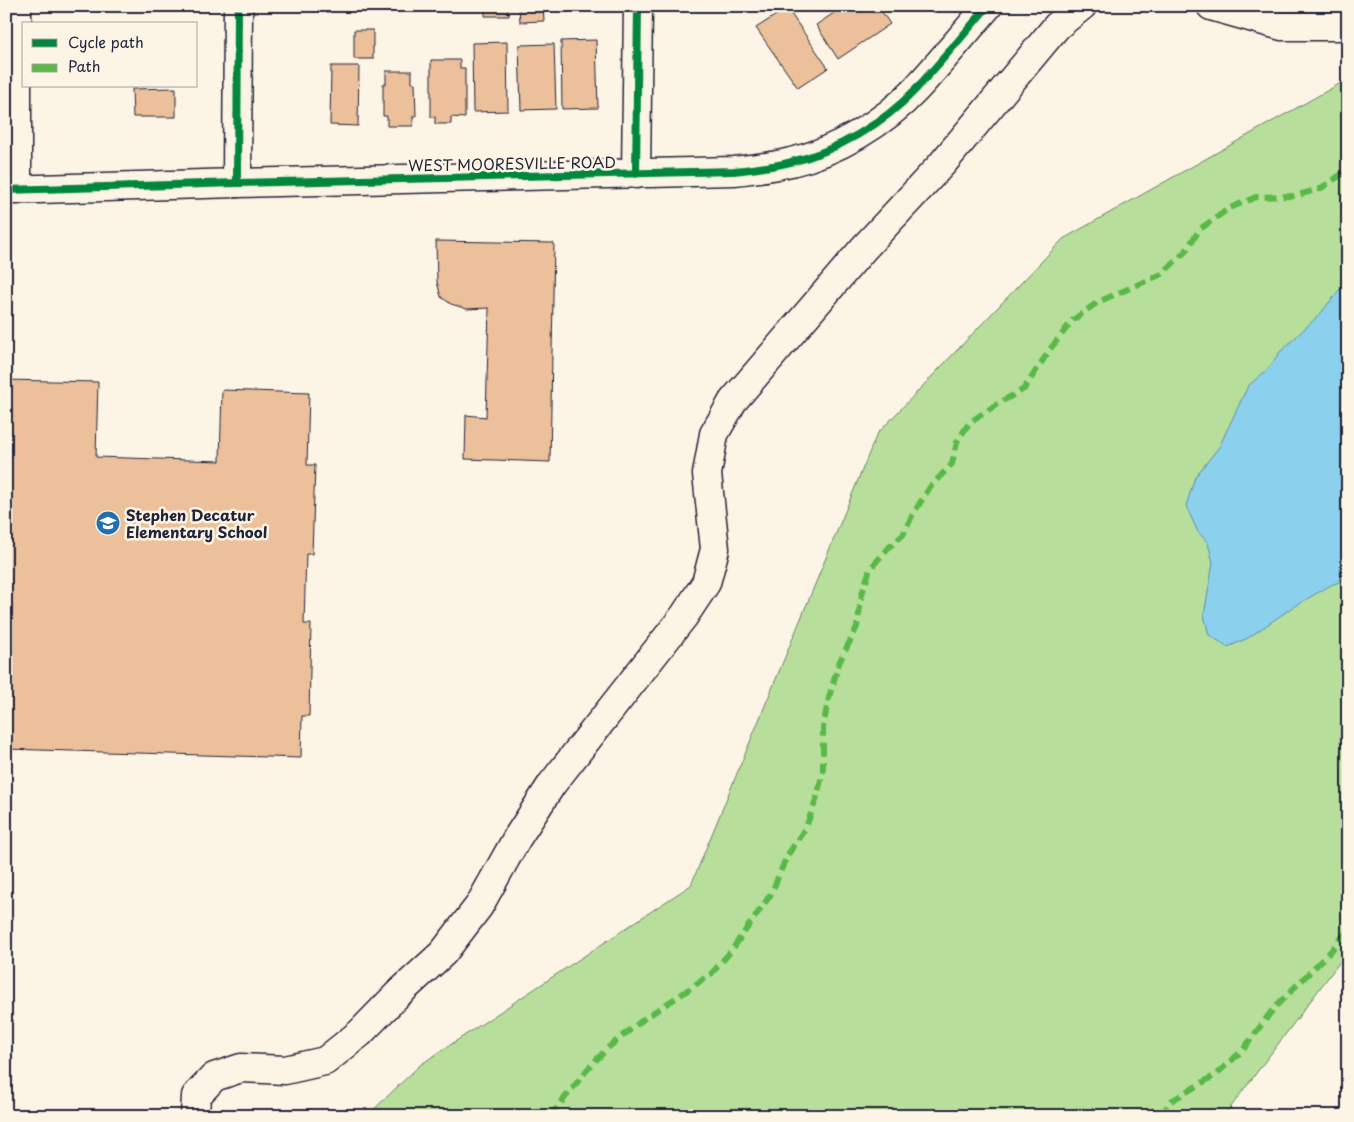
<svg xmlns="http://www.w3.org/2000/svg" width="1354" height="1122" viewBox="0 0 1354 1122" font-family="'Playpen Sans',sans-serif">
  <rect width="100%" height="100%" fill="#fcf5e5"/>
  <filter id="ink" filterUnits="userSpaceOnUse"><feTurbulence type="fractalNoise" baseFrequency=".02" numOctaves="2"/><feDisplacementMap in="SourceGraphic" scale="10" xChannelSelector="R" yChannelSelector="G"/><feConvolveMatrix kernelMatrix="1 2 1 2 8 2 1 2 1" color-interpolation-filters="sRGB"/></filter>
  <g filter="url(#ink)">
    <path fill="#b7df9b" stroke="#6c806b" d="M 1348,79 L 1348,951 L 1224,1116 L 367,1116 L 420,1065 L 691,885 L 877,434 L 1063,239 Z"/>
    <path fill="#8bd1ed" stroke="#618ba6" d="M 1348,279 L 1348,579 L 1331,585 L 1293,607 L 1248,638 L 1228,647 L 1209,635 L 1204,615 L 1213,563 L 1208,543 L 1198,532 L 1186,506 L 1195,477 L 1219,447 L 1248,386 L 1268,369 L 1280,352 L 1320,314 Z"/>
    <path fill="#ebc09b" stroke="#22223b" d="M 485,6 L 509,6 L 509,16 L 485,16 Z
      M 519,6 L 543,6 L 544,21 L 520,22 Z
      M 842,6 L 878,6 L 890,24 L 838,59 L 816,25 L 843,7 Z
      M 787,8 L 828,68 L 798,88 L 756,28 Z
      M 354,30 L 373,30 L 373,59 L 354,59 Z
      M 596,40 L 598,108 L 562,109 L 561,41 Z
      M 507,42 L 508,111 L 473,112 L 472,43 Z
      M 554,44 L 556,109 L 521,110 L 519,45 Z
      M 431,60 L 460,60 L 460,68 L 465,68 L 465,118 L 451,117 L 451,124 L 435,124 L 435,117 L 431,117 Z
      M 331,66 L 359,66 L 358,126 L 330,125 Z
      M 386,71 L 412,71 L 412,83 L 415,83 L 416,116 L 413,116 L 413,126 L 387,126 L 387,116 L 383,116 L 383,84 L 386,84 Z
      M 176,88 L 176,117 L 133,117 L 132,89 Z
      M 436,241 L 554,243 L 550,462 L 465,459 L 466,415 L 486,417 L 489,308 L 467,309 L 451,304 L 441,297 L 437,282 Z
      M 6,380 L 98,382 L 96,457 L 220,461 L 222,390 L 309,393 L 307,465 L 315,465 L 312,554 L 306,554 L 304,624 L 311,624 L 309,716 L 302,716 L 301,758 L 6,749 Z"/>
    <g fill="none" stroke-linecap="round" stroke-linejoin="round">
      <defs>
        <path id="minor" d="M 17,6 L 17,190
          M 1211,6 L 1282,26 L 1348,26
          M 636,174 L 638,6
          M 237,183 L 238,6
          M 195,1116 L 196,1096 L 214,1077 L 241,1068 L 285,1070 L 325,1061 L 360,1033 L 397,995 L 443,953 L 479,906 L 517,838 L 552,784 L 684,616 L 706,583 L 715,549 L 707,474 L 714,434 L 733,401 L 863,249 L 942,164 L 1057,26 L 1082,6"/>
        <path id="major" d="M 6,190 L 237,183 L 734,171 C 753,169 772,167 791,162 C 835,152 884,123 915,90 C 940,63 964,34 988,6"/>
      </defs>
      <use href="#minor" stroke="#22223b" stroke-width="31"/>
      <use href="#major" stroke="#22223b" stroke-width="31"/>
      <use href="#minor" stroke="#fcf5e5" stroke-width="28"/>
      <use href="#major" stroke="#fcf5e5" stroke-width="28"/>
      <path stroke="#58b947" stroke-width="6" stroke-dasharray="12 6" stroke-linecap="butt" d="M 549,1116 L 556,1109 L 591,1065 L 610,1046 L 645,1018 L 682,994 L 712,973 L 731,951 L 771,894 L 787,856 L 806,827 L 816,800 L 823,772 L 823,728 L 828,701 L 839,663 L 857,627 L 862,594 L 870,569 L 888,548 L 903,535 L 913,514 L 930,487 L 952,464 L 957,442 L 969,423 L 997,404 L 1024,389 L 1051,348 L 1073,320 L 1098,302 L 1162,274 L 1185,252 L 1200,229 L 1228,209 L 1256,197 L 1294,196 L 1320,189 L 1348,170
        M 1161,1116 L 1171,1101 L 1214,1076 L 1243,1050 L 1274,1008 L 1330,952 L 1348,930"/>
      <defs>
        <path id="cycleway" d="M 636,174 L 638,6
          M 237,183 L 238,6
          M 6,190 L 237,183 L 734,171 C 753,169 772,167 791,162 C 835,152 884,123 915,90 C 940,63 964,34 988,6"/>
      </defs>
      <use href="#cycleway" stroke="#fcf5e5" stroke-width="11"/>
      <use href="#cycleway" stroke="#00873e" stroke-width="8"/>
    </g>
  </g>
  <defs>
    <symbol id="school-disc" viewBox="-11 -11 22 22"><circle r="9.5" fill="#1f6fb2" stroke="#fcf5e5"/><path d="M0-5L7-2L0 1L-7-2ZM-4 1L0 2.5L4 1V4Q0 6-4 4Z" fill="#fff"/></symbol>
  </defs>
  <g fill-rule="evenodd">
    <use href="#school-disc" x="94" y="509" width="28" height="28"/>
  </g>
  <g text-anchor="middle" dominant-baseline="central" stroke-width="5" stroke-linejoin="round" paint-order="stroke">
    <g font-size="15" fill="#22223b" stroke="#fcf5e5">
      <text transform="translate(512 163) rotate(-1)">WEST MOORESVILLE ROAD</text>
    </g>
    <g font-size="15" font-weight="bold" fill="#22223b" stroke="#fcf5e5" text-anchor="start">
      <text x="126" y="514">Stephen Decatur<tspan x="126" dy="17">Elementary School</tspan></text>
    </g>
  </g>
  <rect width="1354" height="1122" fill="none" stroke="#fcf5e5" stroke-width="25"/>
  <rect x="12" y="12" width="1329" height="1097" fill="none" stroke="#22223b" stroke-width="2" filter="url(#ink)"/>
  <rect x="22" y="22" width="175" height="65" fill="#fcf5e5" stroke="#a5a1a1"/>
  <rect x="32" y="39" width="25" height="8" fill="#00873e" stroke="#a5a1a1"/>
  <text x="68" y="48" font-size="15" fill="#22223b">Cycle path</text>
  <rect x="32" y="64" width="25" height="8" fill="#58b947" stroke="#a5a1a1"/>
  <text x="68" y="72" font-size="15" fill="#22223b">Path</text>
</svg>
